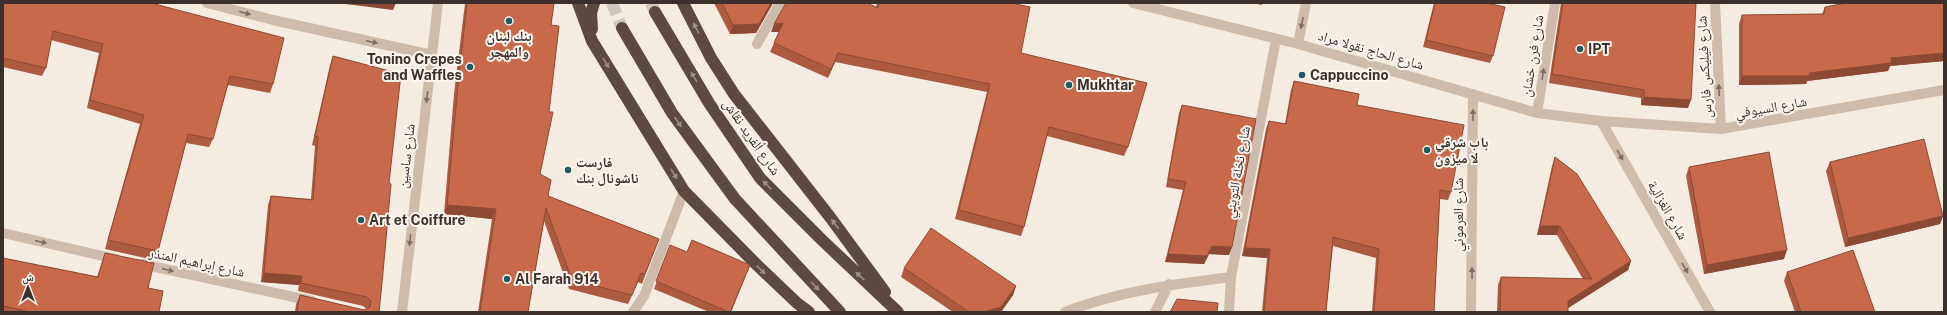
<svg xmlns="http://www.w3.org/2000/svg" width="1947" height="315" viewBox="0 0 1947 315" font-family="'Public Sans','Noto Naskh Arabic',sans-serif">
  <rect width="100%" height="100%" fill="#f4ebe1"/>
  <g fill="none" stroke-linecap="round" stroke-linejoin="round">
    <path stroke="#cfc6bd" stroke-width="12" stroke-dasharray="12 6" stroke-linecap="butt" d="M 612,3 L 622,28
      M 651,3 L 655,12"/>
    <path stroke="#cdbbac" stroke-width="10" d="M 207,3 L 273,20 L 432,55
      M 1133,3 L 1298,44 L 1537,113 L 1601,121 L 1721,129 L 1944,90
      M 1715,3 L 1721,129
      M 757,44 L 780,3
      M 1298,44 L 1306,3
      M 1537,113 L 1555,3
      M 1601,121 L 1710,312
      M 3,233 L 116,259
      M 142,264 L 312,301
      M 402,312 L 438,3
      M 633,312 L 644,296 L 684,191
      M 1065,312 C 1119,291 1175,284 1231,277
      M 1155,312 L 1169,284
      M 1229,312 L 1231,277 L 1276,39
      M 1471,312 L 1473,94"/>
    <path stroke="#5c4a42" stroke-width="12" d="M 578,3 L 592,41 L 684,191 L 757,265 L 797,303 L 809,312
      M 683,3 L 711,58 L 734,94 L 830,217 L 885,292
      M 655,12 L 709,103 L 760,178 L 822,240 L 898,312
      M 622,28 L 672,113 L 735,199 L 840,312
      M 592,29 L 591,13 L 594,3"/>
  </g>
  <path fill="#ac5a40" d="M 3,3 L 273,84 L 270,93 L 228,85 L 213,139 L 209,147 L 186,143 L 158,251 L 154,260 L 105,249 L 140,124 L 87,108 L 99,53 L 51,40 L 46,68 L 42,76 L 3,67 Z
    M 465,3 L 554,3 L 551,25 L 540,174 L 548,196 L 659,239 L 642,284 L 638,282 L 628,304 L 569,289 L 544,221 L 528,312 L 478,312 L 492,219 L 444,214 L 454,94 Z
    M 714,3 L 773,3 L 756,33 L 730,34 Z
    M 877,3 L 1011,3 L 1021,53 L 1128,147 L 1124,156 L 1047,136 L 1024,227 L 1021,236 L 955,219 L 987,92 L 835,62 L 828,78 L 770,52 L 779,32 L 771,32 L 876,7 Z
    M 1255,3 L 1264,3 L 1261,5 Z
    M 1434,3 L 1487,3 L 1493,56 L 1490,63 L 1423,47 Z
    M 1561,3 L 1696,3 L 1688,108 L 1641,105 L 1641,98 L 1549,83 Z
    M 1944,3 L 1944,61 L 1890,66 L 1888,71 L 1807,81 L 1806,84 L 1739,85 L 1739,24 L 1742,15 L 1822,14 L 1825,7 Z
    M 333,56 L 389,183 L 379,312 L 295,312 L 296,304 L 300,295 L 364,310 L 367,309 L 363,306 L 298,291 L 299,285 L 261,282 L 268,205 L 271,196 L 311,199 L 315,146 L 312,145 L 330,65 Z
    M 1294,81 L 1357,105 L 1451,192 L 1448,200 L 1440,199 L 1434,312 L 1372,312 L 1376,258 L 1333,246 L 1326,312 L 1262,312 L 1267,258 L 1242,256 L 1266,129 L 1269,121 L 1285,124 L 1291,90 Z
    M 1182,105 L 1232,247 L 1229,255 L 1209,254 L 1204,264 L 1165,262 L 1183,190 L 1166,187 L 1179,113 Z
    M 1555,157 L 1631,261 L 1628,270 L 1568,308 L 1568,312 L 1497,312 L 1498,285 L 1501,277 L 1583,279 L 1557,235 L 1537,235 L 1552,166 Z
    M 1830,162 L 1943,216 L 1940,224 L 1845,247 L 1826,171 Z
    M 1689,167 L 1784,259 L 1704,274 L 1686,176 Z
    M 670,245 L 687,252 L 750,265 L 731,312 L 709,312 L 654,289 Z
    M 105,253 L 148,288 L 159,312 L 3,312 L 3,258 L 97,277 Z
    M 904,268 L 1016,286 L 1013,295 L 1001,312 L 953,312 L 901,277 Z
    M 1787,272 L 1875,312 L 1795,312 L 1784,281 Z"/>
  <path fill="#8c4a34" d="M 338,3 L 396,3 L 393,10 Z
    M 771,3 L 773,3 L 756,33 L 730,34 L 733,25 Z
    M 783,23 L 779,32 L 771,32 L 774,24 Z
    M 838,53 L 835,62 L 828,78 L 831,69 Z
    M 1944,53 L 1944,61 L 1890,66 L 1888,71 L 1807,81 L 1806,84 L 1739,85 L 1742,76 L 1809,73 L 1891,58 Z
    M 1644,97 L 1691,100 L 1688,108 L 1641,105 Z
    M 447,205 L 496,209 L 492,219 L 444,214 Z
    M 1943,216 L 1940,224 L 1845,247 L 1848,238 Z
    M 1540,226 L 1560,226 L 1557,235 L 1537,235 Z
    M 1212,246 L 1232,247 L 1229,255 L 1209,254 L 1204,264 L 1165,262 L 1168,254 Z
    M 1245,248 L 1270,249 L 1267,258 L 1242,256 Z
    M 1787,250 L 1784,259 L 1704,274 L 1707,265 Z
    M 1631,261 L 1628,270 L 1565,310 L 1568,301 Z
    M 750,265 L 731,312 L 730,312 Z
    M 264,273 L 302,276 L 299,285 L 261,282 Z
    M 641,273 L 638,282 L 628,304 L 632,295 Z
    M 1016,286 L 1013,295 L 1001,312 L 983,312 Z"/>
  <path fill="#c8694b" stroke="#8c4a34" d="M 3,3 L 151,3 L 284,38 L 273,84 L 230,76 L 213,139 L 188,134 L 158,251 L 108,240 L 144,115 L 90,100 L 103,44 L 53,31 L 46,68 L 3,58 Z
    M 467,3 L 554,3 L 551,25 L 559,26 L 549,112 L 553,112 L 540,174 L 551,180 L 548,196 L 659,239 L 645,274 L 641,273 L 632,295 L 572,280 L 546,208 L 528,312 L 480,312 L 496,209 L 447,205 L 458,85 Z
    M 722,3 L 771,3 L 759,24 L 733,25 Z
    M 786,3 L 867,3 L 878,8 L 879,3 L 1011,3 L 1030,7 L 1021,53 L 1147,83 L 1128,147 L 1049,127 L 1024,227 L 959,210 L 990,84 L 838,53 L 831,69 L 774,43 L 783,23 L 774,24 Z
    M 1435,3 L 1487,3 L 1505,7 L 1493,56 L 1426,40 Z
    M 1563,3 L 1696,3 L 1691,100 L 1644,97 L 1644,90 L 1552,74 Z
    M 1846,3 L 1944,3 L 1944,53 L 1891,58 L 1891,63 L 1809,73 L 1809,76 L 1742,76 L 1742,15 L 1824,14 L 1825,7 Z
    M 333,56 L 401,74 L 389,183 L 391,184 L 382,283 L 379,312 L 297,312 L 300,295 L 364,310 L 370,307 L 371,301 L 367,297 L 301,283 L 302,276 L 264,273 L 271,196 L 313,200 L 318,137 L 315,136 Z
    M 1294,81 L 1359,94 L 1357,105 L 1464,125 L 1451,192 L 1440,190 L 1434,312 L 1374,312 L 1379,249 L 1333,237 L 1326,312 L 1264,312 L 1270,249 L 1245,248 L 1269,121 L 1286,124 Z
    M 1182,105 L 1256,119 L 1232,247 L 1212,246 L 1207,256 L 1168,254 L 1186,182 L 1168,179 Z
    M 1924,139 L 1943,216 L 1848,238 L 1830,162 Z
    M 1769,152 L 1787,250 L 1707,265 L 1689,167 Z
    M 1555,157 L 1577,174 L 1631,261 L 1568,301 L 1568,312 L 1500,312 L 1501,277 L 1592,279 L 1560,226 L 1540,226 Z
    M 931,228 L 1016,286 L 1001,307 L 983,312 L 969,312 L 904,268 Z
    M 692,240 L 750,265 L 730,312 L 729,312 L 656,281 L 670,245 L 687,252 Z
    M 1853,250 L 1875,312 L 1801,312 L 1787,272 Z
    M 105,253 L 154,263 L 148,288 L 163,291 L 159,312 L 30,312 L 3,306 L 3,258 L 98,277 Z
    M 1177,299 L 1218,303 L 1217,312 L 1170,312 Z"/>
  <defs><path id="oneway-solid" d="M-6-.8H1V-3.2L6.5 0L1 3.2V.8H-6Z"/></defs>
  <g fill="#7d6f65">
    <use href="#oneway-solid" transform="translate(245 13) rotate(15)"/>
    <use href="#oneway-solid" transform="translate(1302 23) rotate(101)"/>
    <use href="#oneway-solid" transform="translate(372 42) rotate(12)"/>
    <use href="#oneway-solid" transform="translate(1543 74) rotate(-81)"/>
    <use href="#oneway-solid" transform="translate(1719 90) rotate(-93)"/>
    <use href="#oneway-solid" transform="translate(427 97) rotate(97)"/>
    <use href="#oneway-solid" transform="translate(1473 115) rotate(-90)"/>
    <use href="#oneway-solid" transform="translate(1620 155) rotate(60)"/>
    <use href="#oneway-solid" transform="translate(410 240) rotate(97)"/>
    <use href="#oneway-solid" transform="translate(41 242) rotate(13)"/>
    <use href="#oneway-solid" transform="translate(1685 268) rotate(60)"/>
    <use href="#oneway-solid" transform="translate(168 270) rotate(13)"/>
    <use href="#oneway-solid" transform="translate(1472 273) rotate(-90)"/>
  </g>
  <g fill="#9c8e87">
    <use href="#oneway-solid" transform="translate(696 28) rotate(-118)"/>
    <use href="#oneway-solid" transform="translate(606 63) rotate(59)"/>
    <use href="#oneway-solid" transform="translate(694 77) rotate(-121)"/>
    <use href="#oneway-solid" transform="translate(678 122) rotate(54)"/>
    <use href="#oneway-solid" transform="translate(674 174) rotate(58)"/>
    <use href="#oneway-solid" transform="translate(767 185) rotate(-135)"/>
    <use href="#oneway-solid" transform="translate(835 224) rotate(-127)"/>
    <use href="#oneway-solid" transform="translate(761 270) rotate(44)"/>
    <use href="#oneway-solid" transform="translate(860 276) rotate(-137)"/>
    <use href="#oneway-solid" transform="translate(815 286) rotate(46)"/>
  </g>
  <g fill="#1f5a5e" stroke="#fbf5ee" stroke-width="1.5">
    <circle cx="509" cy="21" r="4"/>
    <circle cx="1580" cy="49" r="4"/>
    <circle cx="470" cy="67" r="4"/>
    <circle cx="1302" cy="75" r="4"/>
    <circle cx="1069" cy="85" r="4"/>
    <circle cx="1427" cy="150" r="4"/>
    <circle cx="568" cy="170" r="4"/>
    <circle cx="361" cy="220" r="4"/>
    <circle cx="507" cy="279" r="4"/>
  </g>
  <g text-anchor="middle" dominant-baseline="central" stroke-width="4" stroke-linejoin="round" paint-order="stroke">
    <g font-size="14" font-weight="bold" fill="#3b302b" stroke="#fbf5ee" text-anchor="start">
      <text x="509" y="36" text-anchor="middle">بنك لبنان<tspan x="509" dy="16">والمهجر</tspan></text>
      <text x="1588" y="49">IPT</text>
      <text x="462" y="59" text-anchor="end">Tonino Crepes<tspan x="462" dy="16">and Waffles</tspan></text>
      <text x="1310" y="75">Cappuccino</text>
      <text x="1077" y="85">Mukhtar</text>
      <text x="1435" y="142">باب شرقي<tspan x="1435" dy="16">لا ميزون</tspan></text>
      <text x="576" y="162">فارست<tspan x="576" dy="16">ناشونال بنك</tspan></text>
      <text x="369" y="220">Art et Coiffure</text>
      <text x="515" y="279">Al Farah 914</text>
    </g>
    <g font-size="14" fill="#3b302b" stroke="#fbf5ee">
      <text transform="translate(1371 50) rotate(16)">شارع الحاج نقولا مراد</text>
      <text transform="translate(1532 56) rotate(-81)">شارع فرن خشان</text>
      <text transform="translate(1704 67) rotate(-93)">شارع فيليكس فارس</text>
      <text transform="translate(1771 107) rotate(-10)">شارع السيوفي</text>
      <text transform="translate(752 137) rotate(55)">شارع ألفريد نقاش</text>
      <text transform="translate(406 156) rotate(-83)">شارع ساسين</text>
      <text transform="translate(1237 172) rotate(-80)">شارع نخلة التويني</text>
      <text transform="translate(1668 210) rotate(60)">شارع الغزالية</text>
      <text transform="translate(1458 215) rotate(-90)">شارع العرموني</text>
      <text transform="translate(197 262) rotate(12)">شارع إبراهيم المنذر</text>
    </g>
  </g>
  <rect width="1947" height="315" fill="none" stroke="#3b302b" stroke-width="8"/>
  <g transform="translate(28 287)" stroke="#fbf5ee" stroke-width="3" paint-order="stroke">
  <path d="M0-3L7 15L0 10L-7 15Z" fill="#3b302b"/>
  <text y="-6" font-size="11" font-weight="bold" text-anchor="middle" fill="#3b302b">ش</text>
  </g>
</svg>
